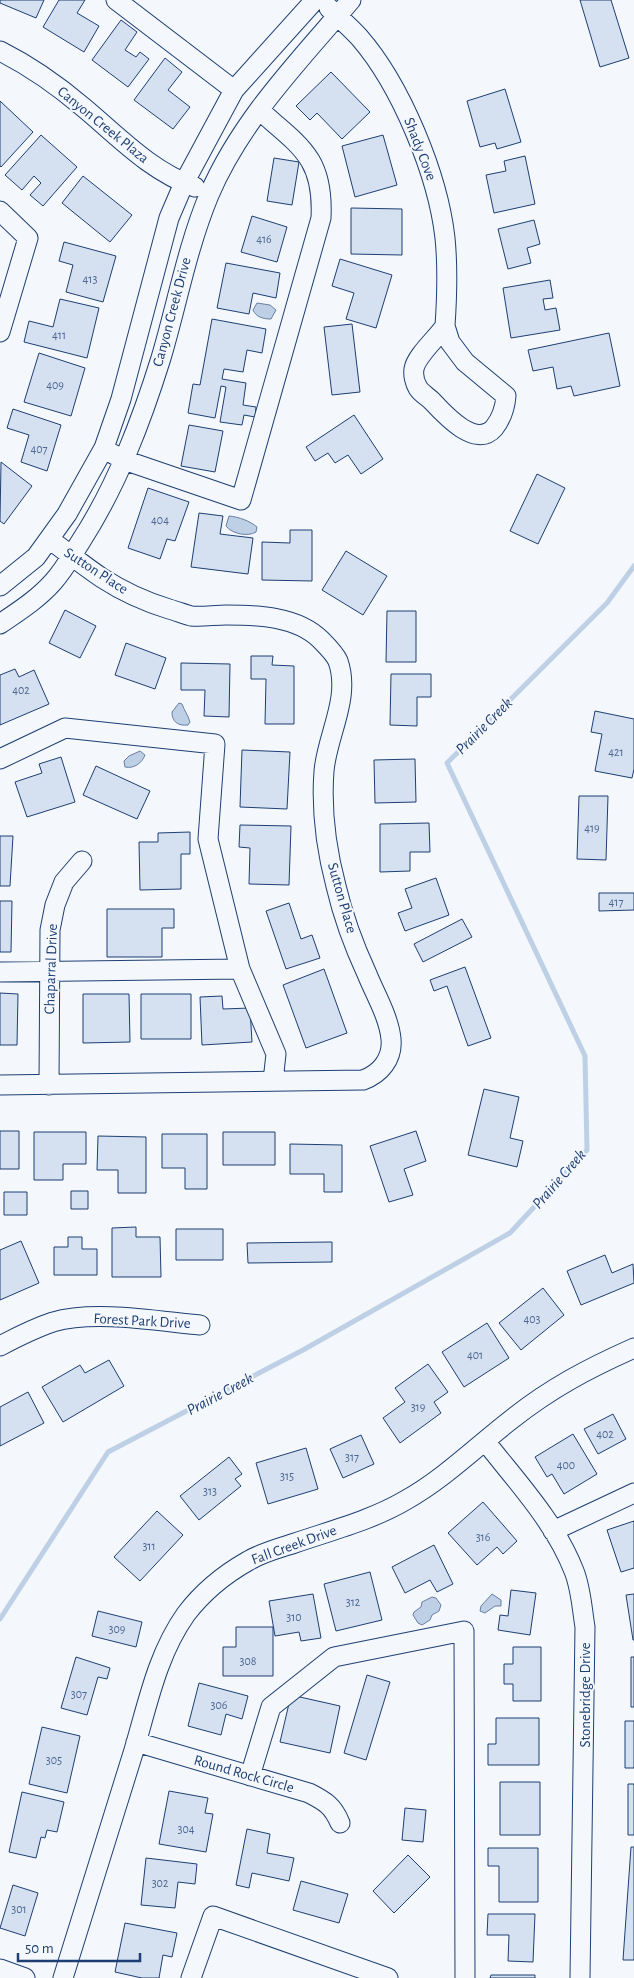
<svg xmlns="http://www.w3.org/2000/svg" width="634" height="1978" viewBox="0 0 634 1978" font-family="'Alegreya Sans',sans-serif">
  <rect width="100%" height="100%" fill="#f4f7fb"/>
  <path fill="#bed0e5" stroke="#687fa3" d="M 257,303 L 270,305 L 276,310 L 271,319 C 263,319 256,317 253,310 Z
    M 229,516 C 239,517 250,521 257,527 L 256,532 C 248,537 232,534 226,526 Z
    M 179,703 L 182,704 C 184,710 188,715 190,722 L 188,725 C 178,726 172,722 172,712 Z
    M 140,751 L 145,755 C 142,763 134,769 125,767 L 124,761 L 129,756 Z
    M 492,1594 L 501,1600 L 501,1606 L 495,1606 L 485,1613 L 480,1611 L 481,1606 Z
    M 432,1597 L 436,1598 L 441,1605 L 439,1611 L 432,1615 L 430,1620 L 422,1625 L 418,1623 L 413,1615 L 414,1612 L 421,1607 L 422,1602 Z"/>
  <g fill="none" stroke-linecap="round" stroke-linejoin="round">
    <path stroke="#bed0e5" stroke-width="5" d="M 0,1619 L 108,1452 L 303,1350 L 510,1233 L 587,1150 L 585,1056 L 447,763 L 607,603 L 634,566"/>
  </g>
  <path fill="#d5e0f0" stroke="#1d3f73" d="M 0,0 L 44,0 L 36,18 L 0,3 Z
    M 59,0 L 85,0 L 77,13 L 99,26 L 84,52 L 43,27 Z
    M 580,0 L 611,0 L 629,58 L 600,67 Z
    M 121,20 L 137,32 L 125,50 L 136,57 L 140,52 L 149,59 L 128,87 L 92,60 Z
    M 165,58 L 182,72 L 168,90 L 190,107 L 173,129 L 134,100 Z
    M 331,72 L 370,112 L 342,139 L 317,113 L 310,120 L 296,106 Z
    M 505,89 L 521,142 L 497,149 L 495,143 L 480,147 L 467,101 Z
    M 0,101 L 33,132 L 1,167 L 0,166 Z
    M 41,135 L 77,167 L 43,206 L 30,195 L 41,183 L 34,176 L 22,190 L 5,175 Z
    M 383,135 L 397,185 L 355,197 L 342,146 Z
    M 525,156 L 535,204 L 494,213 L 486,175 L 506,171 L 504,161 Z
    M 274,158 L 299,162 L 292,205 L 267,201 Z
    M 83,176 L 132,215 L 110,242 L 62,203 Z
    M 351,208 L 402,209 L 402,255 L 351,254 Z
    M 252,216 L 287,227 L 277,262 L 241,252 Z
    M 534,220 L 540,244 L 527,248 L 531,263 L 508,269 L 498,229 Z
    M 64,242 L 116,256 L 103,302 L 66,292 L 73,265 L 59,261 Z
    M 340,259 L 392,275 L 376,328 L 346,319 L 354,293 L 332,286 Z
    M 226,263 L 280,273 L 276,298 L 253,293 L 249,314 L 217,308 Z
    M 550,280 L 553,298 L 543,299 L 545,310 L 556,308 L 560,330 L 511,338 L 503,288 Z
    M 60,299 L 99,308 L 87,358 L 24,342 L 29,321 L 53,327 Z
    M 212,319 L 266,329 L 262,353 L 247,350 L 243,372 L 224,369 L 222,379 L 246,383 L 243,405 L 256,407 L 255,417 L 244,415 L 242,425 L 220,422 L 226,387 L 221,386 L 215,418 L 188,413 L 193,384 L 200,385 Z
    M 352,324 L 360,392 L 332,395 L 324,327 Z
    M 609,333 L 620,386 L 574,396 L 571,386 L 557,389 L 553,367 L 533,371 L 528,350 Z
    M 39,353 L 85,368 L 71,416 L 24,402 Z
    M 13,409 L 61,425 L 47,471 L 21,462 L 29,435 L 7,428 Z
    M 354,415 L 383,459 L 361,474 L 348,455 L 335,463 L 328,453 L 315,461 L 306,447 Z
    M 189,425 L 223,431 L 215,472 L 181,466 Z
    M 1,462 L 32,486 L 4,524 L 0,521 Z
    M 537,474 L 565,488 L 538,544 L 510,531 Z
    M 148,488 L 189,502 L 175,541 L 167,539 L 160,559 L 128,548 Z
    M 199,513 L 223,516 L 220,534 L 253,538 L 248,574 L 191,567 Z
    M 290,530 L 312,530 L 312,581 L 262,580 L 262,542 L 290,543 Z
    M 346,551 L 387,576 L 363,615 L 322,590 Z
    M 65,610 L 96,626 L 80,658 L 49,643 Z
    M 387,611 L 416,611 L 416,662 L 386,662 Z
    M 126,643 L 166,658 L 155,689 L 115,675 Z
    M 251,656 L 273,656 L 272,665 L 294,666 L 294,724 L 265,724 L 266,679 L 251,679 Z
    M 181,663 L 230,664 L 229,717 L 204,716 L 205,690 L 181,690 Z
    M 15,669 L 19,677 L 34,670 L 49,704 L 0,725 L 0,675 Z
    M 391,674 L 431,674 L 431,697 L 417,697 L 417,726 L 390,725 Z
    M 595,711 L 634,719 L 634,769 L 632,778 L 595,771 L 602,734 L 591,732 Z
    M 242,750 L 290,752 L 287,809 L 240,807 Z
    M 61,757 L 75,802 L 27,817 L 15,782 L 42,773 L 39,764 Z
    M 415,759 L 416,802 L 375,803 L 374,760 Z
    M 96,766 L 150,791 L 137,819 L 83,795 Z
    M 579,796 L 608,796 L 606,860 L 577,859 Z
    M 429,823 L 430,852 L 410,852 L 410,871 L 380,872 L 380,824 Z
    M 240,825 L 291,826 L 289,885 L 249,884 L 250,848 L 239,847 Z
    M 190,832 L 190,854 L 181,854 L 181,889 L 140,890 L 139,842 L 158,842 L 158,833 Z
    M 0,836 L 13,836 L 10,886 L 0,886 Z
    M 436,878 L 449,915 L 405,931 L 398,913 L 412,908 L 405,889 Z
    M 599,893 L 634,893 L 634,910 L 599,911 Z
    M 0,901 L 12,901 L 11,952 L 0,952 Z
    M 289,903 L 301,939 L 312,935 L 320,958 L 286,969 L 266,911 Z
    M 107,909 L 174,909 L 174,928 L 162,928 L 162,957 L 107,957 Z
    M 462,919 L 472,937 L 423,962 L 414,944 Z
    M 465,967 L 491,1038 L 468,1046 L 447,986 L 434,991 L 430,980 Z
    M 324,969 L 347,1033 L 306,1048 L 283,985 Z
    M 0,993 L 18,994 L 17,1045 L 0,1045 Z
    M 83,994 L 129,994 L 130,1042 L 83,1043 Z
    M 141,994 L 191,994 L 191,1039 L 141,1039 Z
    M 222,996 L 223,1009 L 250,1008 L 252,1042 L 202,1045 L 200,997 Z
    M 484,1089 L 519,1097 L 510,1138 L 523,1141 L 517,1167 L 468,1155 Z
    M 0,1131 L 19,1131 L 19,1169 L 0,1169 Z
    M 416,1131 L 426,1161 L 404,1169 L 413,1195 L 389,1202 L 370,1146 Z
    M 34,1132 L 86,1132 L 86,1164 L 63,1164 L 63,1180 L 34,1180 Z
    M 223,1132 L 275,1132 L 275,1165 L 223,1165 Z
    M 162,1134 L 207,1134 L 207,1189 L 185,1189 L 185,1168 L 162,1168 Z
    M 98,1136 L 146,1137 L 146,1193 L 118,1193 L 118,1170 L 97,1170 Z
    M 290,1144 L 342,1145 L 342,1192 L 324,1192 L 324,1174 L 290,1174 Z
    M 71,1191 L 88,1191 L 88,1209 L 71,1209 Z
    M 4,1192 L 27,1192 L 27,1215 L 4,1215 Z
    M 136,1227 L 136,1237 L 160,1237 L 161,1277 L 112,1277 L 112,1228 Z
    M 176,1229 L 223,1229 L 223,1260 L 176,1260 Z
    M 68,1237 L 82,1237 L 82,1249 L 97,1249 L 97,1275 L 54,1275 L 54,1247 L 68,1247 Z
    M 21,1241 L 39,1283 L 0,1300 L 0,1250 Z
    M 332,1242 L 332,1262 L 248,1263 L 247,1243 Z
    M 605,1255 L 612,1273 L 633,1264 L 634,1283 L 581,1305 L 567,1271 Z
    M 543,1288 L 564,1315 L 521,1350 L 499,1323 Z
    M 487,1323 L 509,1358 L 464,1387 L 442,1352 Z
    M 109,1360 L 124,1386 L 63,1422 L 42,1387 L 80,1365 L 85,1373 Z
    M 428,1364 L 448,1392 L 434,1402 L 441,1413 L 400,1443 L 383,1418 L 405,1402 L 395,1388 Z
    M 28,1392 L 44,1423 L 0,1446 L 0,1407 Z
    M 613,1414 L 626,1439 L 598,1454 L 584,1429 Z
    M 573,1434 L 597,1474 L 564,1494 L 552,1474 L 547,1477 L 535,1457 Z
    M 361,1435 L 374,1464 L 343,1478 L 330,1449 Z
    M 306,1448 L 318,1489 L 268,1504 L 256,1463 Z
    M 229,1457 L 242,1474 L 235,1479 L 241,1486 L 199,1520 L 180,1496 Z
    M 483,1502 L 517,1541 L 503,1554 L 497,1547 L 477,1565 L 448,1533 Z
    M 157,1511 L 183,1535 L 140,1581 L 114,1557 Z
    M 634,1521 L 634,1568 L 621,1572 L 607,1530 Z
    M 434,1545 L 453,1584 L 437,1592 L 430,1580 L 405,1593 L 392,1567 Z
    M 370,1572 L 382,1620 L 336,1631 L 324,1584 Z
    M 511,1590 L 536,1593 L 530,1635 L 498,1630 L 500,1615 L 508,1616 Z
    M 313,1594 L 321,1638 L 301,1641 L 299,1632 L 275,1636 L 269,1601 Z
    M 634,1594 L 634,1640 L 633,1640 L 626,1595 Z
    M 98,1611 L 142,1622 L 136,1647 L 92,1636 Z
    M 236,1627 L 273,1627 L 273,1676 L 223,1676 L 223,1647 L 236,1647 Z
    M 513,1647 L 541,1647 L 541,1701 L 513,1701 L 513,1684 L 504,1684 L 504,1664 L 513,1664 Z
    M 76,1657 L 110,1668 L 107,1679 L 98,1677 L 87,1715 L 61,1708 Z
    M 631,1657 L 634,1657 L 634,1707 L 631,1707 Z
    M 367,1675 L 390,1682 L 366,1760 L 344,1753 Z
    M 199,1683 L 248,1696 L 242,1719 L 226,1714 L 221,1735 L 188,1726 Z
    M 291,1695 L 340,1706 L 330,1753 L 280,1742 Z
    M 496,1718 L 539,1718 L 539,1765 L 488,1765 L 488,1744 L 496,1744 Z
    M 625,1721 L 634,1721 L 634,1768 L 625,1768 Z
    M 42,1727 L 80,1736 L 67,1793 L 29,1784 Z
    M 500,1782 L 540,1782 L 540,1835 L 500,1835 Z
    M 628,1784 L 634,1784 L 634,1835 L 628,1835 Z
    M 169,1791 L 208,1798 L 205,1813 L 213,1814 L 206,1852 L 159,1844 Z
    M 22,1792 L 64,1802 L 57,1832 L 47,1830 L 45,1838 L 41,1837 L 36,1858 L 9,1852 Z
    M 405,1808 L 426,1810 L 423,1842 L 402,1840 Z
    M 247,1829 L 270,1834 L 267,1853 L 294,1858 L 289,1881 L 252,1873 L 249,1888 L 236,1885 Z
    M 631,1847 L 634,1847 L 634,1960 L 623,1960 Z
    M 488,1848 L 538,1848 L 538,1902 L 499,1902 L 499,1866 L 488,1866 Z
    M 408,1855 L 430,1877 L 394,1913 L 373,1891 Z
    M 146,1858 L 197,1864 L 195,1884 L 178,1882 L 175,1908 L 141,1905 Z
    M 301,1881 L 348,1894 L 339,1923 L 293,1910 Z
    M 13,1885 L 38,1893 L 25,1936 L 0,1928 Z
    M 488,1914 L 535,1914 L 533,1962 L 508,1961 L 509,1935 L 487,1935 Z
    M 125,1923 L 177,1933 L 172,1957 L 163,1955 L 159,1978 L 142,1978 L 115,1972 Z
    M 491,1975 L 535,1975 L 535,1978 L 490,1978 Z"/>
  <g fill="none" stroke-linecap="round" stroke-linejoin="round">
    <defs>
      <path id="minor" d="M 116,0 L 234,90
        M 329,8 C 339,18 350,27 359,37 C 401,85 438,175 445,238 C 448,268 447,297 445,326
        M 0,51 C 30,66 57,85 83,107 C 118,136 150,171 195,187
        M 0,211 L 28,238 L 0,332
        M 445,326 L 450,342 L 465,362 L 506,396 C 505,408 502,418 494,428 C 476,449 445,415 432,401 C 428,397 421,393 418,388 C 415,383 413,375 414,369 C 416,356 437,338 445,326 Z
        M 113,454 L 124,460 L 241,500 L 321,218 C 324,158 300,146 259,110
        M 0,586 L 36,557 L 67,514 L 104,448 L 121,399 L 169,218 L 184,183 L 234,90 L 315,0
        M 0,624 C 19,611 38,599 53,582 C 64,570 72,555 81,541 C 117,485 141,422 161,358 C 177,304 187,248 209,195 C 241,120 299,61 351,0
        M 0,759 L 65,728 L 215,744 L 208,839 L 240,969 L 276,1054 L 273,1081
        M 0,972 L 240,969
        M 0,1085 L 363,1080 C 380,1074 393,1059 391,1039 C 389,1017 375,994 367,974 C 354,946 343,916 336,886 C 326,848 321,810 324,771 C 327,735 351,698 338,661 C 335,654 326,645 321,640 C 297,616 257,615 226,615 C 215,615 202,617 191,616 C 184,614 176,611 169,609 C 146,602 122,591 102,578 C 84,566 67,552 49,539
        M 49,1085 L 50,930 L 55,905 L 64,882 L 82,861
        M 0,1346 C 17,1337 35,1328 53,1322 C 94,1310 157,1321 200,1325
        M 485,1441 C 517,1482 555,1522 574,1571 C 581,1588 582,1609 585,1627 L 580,1978
        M 553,1531 L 634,1493
        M 136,1742 L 309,1793 C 325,1801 333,1806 340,1823
        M 250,1776 L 271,1707 L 334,1657 L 464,1631 L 465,1978
        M 0,1969 L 25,1978
        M 63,1978 C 87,1902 110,1826 134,1750 C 148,1703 157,1655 186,1614 C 202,1593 225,1574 248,1561 C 263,1552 280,1548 295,1543 C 333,1530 372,1520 406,1500 C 445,1478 477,1446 512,1419 C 551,1388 589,1368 634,1348
        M 191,1978 L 213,1916 L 388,1978"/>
    </defs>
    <use href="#minor" stroke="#1d3f73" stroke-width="21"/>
    <use href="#minor" stroke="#f4f7fb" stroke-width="19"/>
  </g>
  <g text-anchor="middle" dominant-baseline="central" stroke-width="4" stroke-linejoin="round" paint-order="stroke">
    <g font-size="12" fill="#4b6792">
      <text x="264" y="239">416</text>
      <text x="90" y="279">413</text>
      <text x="59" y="335">411</text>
      <text x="55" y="385">409</text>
      <text x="39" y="449">407</text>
      <text x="160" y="520">404</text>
      <text x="21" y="690">402</text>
      <text x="616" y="752">421</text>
      <text x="592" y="828">419</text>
      <text x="616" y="902">417</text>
      <text x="532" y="1319">403</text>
      <text x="475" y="1355">401</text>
      <text x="418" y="1407">319</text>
      <text x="605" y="1434">402</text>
      <text x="352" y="1457">317</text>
      <text x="566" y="1465">400</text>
      <text x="287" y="1476">315</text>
      <text x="210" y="1491">313</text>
      <text x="483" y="1537">316</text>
      <text x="149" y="1546">311</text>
      <text x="353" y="1602">312</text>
      <text x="294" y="1617">310</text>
      <text x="117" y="1629">309</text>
      <text x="248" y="1661">308</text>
      <text x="79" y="1694">307</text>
      <text x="219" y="1705">306</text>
      <text x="54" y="1760">305</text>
      <text x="186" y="1829">304</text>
      <text x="160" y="1883">302</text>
      <text x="19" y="1909">301</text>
    </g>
    <g font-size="15" fill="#1d3f73" stroke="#f4f7fb">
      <text transform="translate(103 125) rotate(39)">Canyon Creek Plaza</text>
      <text transform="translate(420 149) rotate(69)">Shady Cove</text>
      <text transform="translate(172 312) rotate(-75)">Canyon Creek Drive</text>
      <text transform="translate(96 571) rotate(33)">Sutton Place</text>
      <text transform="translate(342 898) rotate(74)">Sutton Place</text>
      <text transform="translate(51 969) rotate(-88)">Chaparral Drive</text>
      <text transform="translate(142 1321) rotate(3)">Forest Park Drive</text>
      <text transform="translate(294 1545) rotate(-20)">Fall Creek Drive</text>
      <text transform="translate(585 1695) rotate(-90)">Stonebridge Drive</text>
      <text transform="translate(244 1774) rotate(16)">Round Rock Circle</text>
    </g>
    <g font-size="16" font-style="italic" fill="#1d3f73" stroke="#f4f7fb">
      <text transform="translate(484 726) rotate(-45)">Prairie Creek</text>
      <text transform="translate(559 1179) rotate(-49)">Prairie Creek</text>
      <text transform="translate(220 1394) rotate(-28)">Prairie Creek</text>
    </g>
  </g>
  <path d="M18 1953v8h122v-8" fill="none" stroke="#1d3f73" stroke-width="2.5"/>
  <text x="25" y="1953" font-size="15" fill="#1d3f73" stroke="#f4f7fb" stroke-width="4" paint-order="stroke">50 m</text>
</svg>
